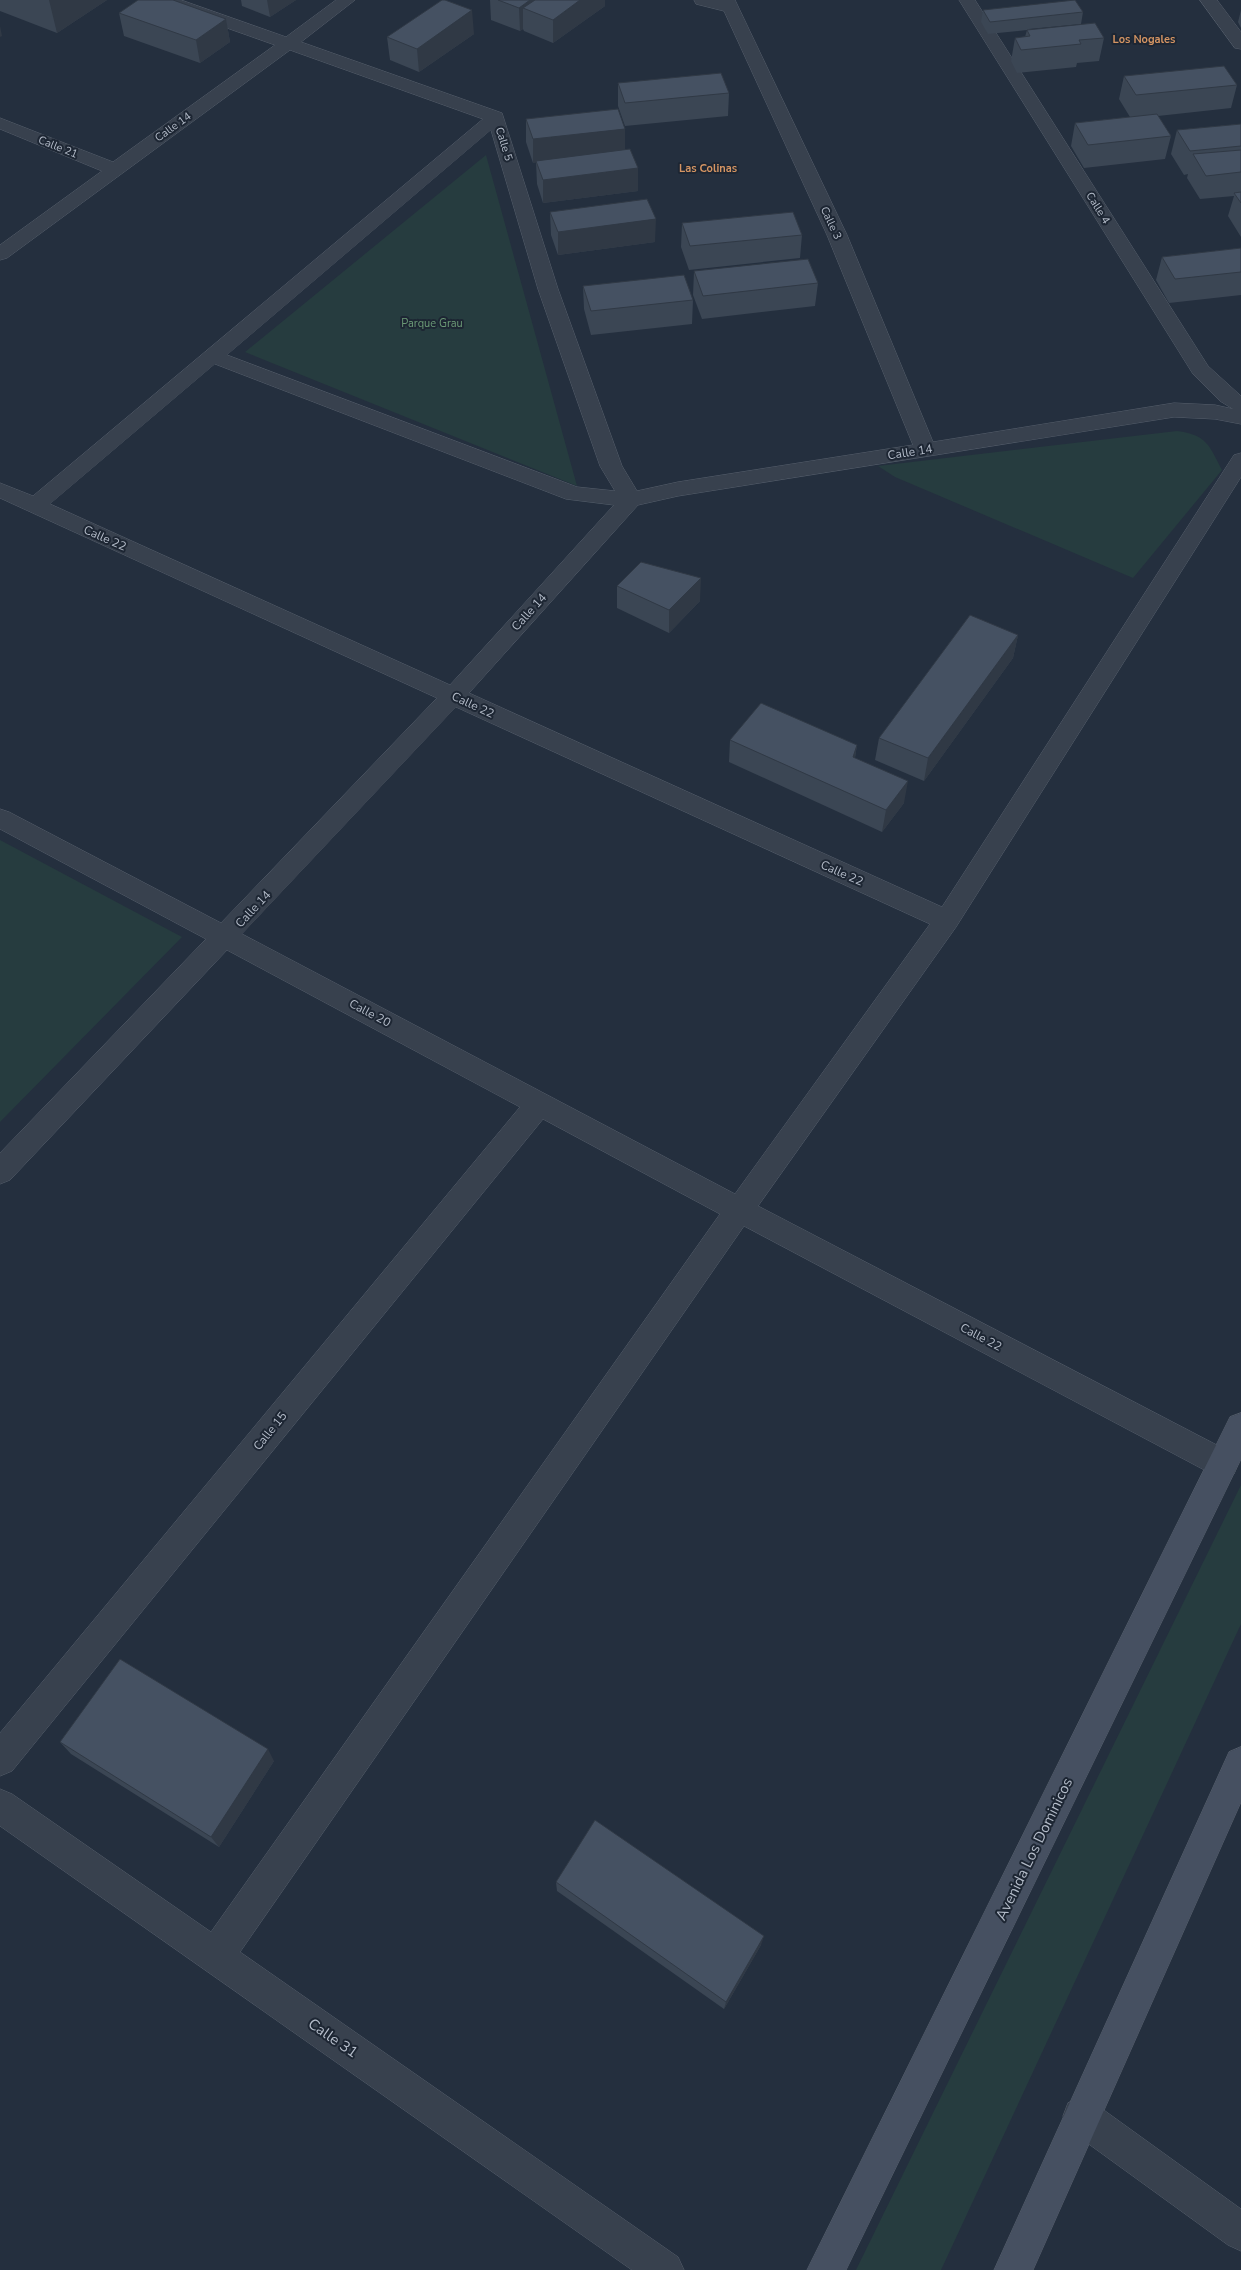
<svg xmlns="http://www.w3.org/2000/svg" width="1241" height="2270" viewBox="0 0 1241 2270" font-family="'Nunito Sans',sans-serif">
  <rect width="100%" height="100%" fill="#242f3e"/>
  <path fill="#263c3f" d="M 486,155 L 577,486 L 245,352 Z
    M 1177,431 C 1207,435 1209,445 1222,470 L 1133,578 L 895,477 L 878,466 Z
    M 0,840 L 182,937 L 0,1122 Z
    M 1241,1485 L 1241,1624 L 941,2270 L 856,2270 Z"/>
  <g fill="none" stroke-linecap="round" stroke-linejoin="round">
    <defs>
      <path id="street" d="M 157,0 L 181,0 L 286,37 L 336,0 L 355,0 L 301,42 L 502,113 L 558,289 L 622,466 L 637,491 L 678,482 L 913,445 L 827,235 L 724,11 L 696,4 L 694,0 L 735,0 L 847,235 L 933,442 L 1174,403 L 1215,405 L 1233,409 L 1220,401 L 1193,374 L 959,0 L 975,0 L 1208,366 L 1241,396 L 1241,424 L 1215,419 L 1174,417 L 678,496 L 638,505 L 469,693 L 942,907 L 1234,455 L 1241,453 L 1241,477 L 956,927 L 758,1206 L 1234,1454 L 1238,1464 L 1234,1474 L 1223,1478 L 1212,1474 L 744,1226 L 240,1952 L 678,2257 L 684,2270 L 632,2270 L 0,1826 L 0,1789 L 12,1794 L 211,1932 L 720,1214 L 543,1119 L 12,1771 L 0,1776 L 0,1733 L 520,1107 L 227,950 L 10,1180 L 0,1184 L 0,1153 L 206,939 L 0,829 L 0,809 L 9,812 L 221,923 L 437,698 L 0,498 L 0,483 L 33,496 L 483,119 L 290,50 L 7,258 L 0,260 L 0,245 L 102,171 L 0,129 L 0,118 L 113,162 L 275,45 L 159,4 ZM 491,130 L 538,289 L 600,466 L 615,491 L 577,487 L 227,355 ZM 215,364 L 566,499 L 614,505 L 450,685 L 50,504 ZM 456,707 L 930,924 L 735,1194 L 242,934 Z
        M 1200,0 L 1217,0 L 1241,32 L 1241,49 L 1235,48 Z
        M 1081,2098 L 1094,2103 L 1241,2209 L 1241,2251 L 1228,2245 L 1068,2129 L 1063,2116 L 1068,2103 Z"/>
      <path id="secondary" d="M 1241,1413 L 1241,1459 L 846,2270 L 807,2270 L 1230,1417 Z
        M 1241,1747 L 1241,1802 L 1033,2270 L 994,2270 L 1229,1752 Z"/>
    </defs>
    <use href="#street" stroke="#565f6c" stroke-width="1"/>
    <use href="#secondary" stroke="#565f6c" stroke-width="1"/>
    <use href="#street" fill="#38414e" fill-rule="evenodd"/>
    <use href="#secondary" fill="#465061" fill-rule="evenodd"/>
  </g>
  <path fill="#3b4654" d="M 0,0 L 107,0 L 57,33 L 0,11 Z
    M 241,0 L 296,0 L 270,17 L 242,6 Z
    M 490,0 L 605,0 L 605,6 L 553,43 L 524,31 L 523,29 L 520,31 L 491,20 Z
    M 983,10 L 1083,12 L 1081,24 L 1029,29 L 1104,38 L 1099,61 L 1077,63 L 1076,67 L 1017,73 L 1011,61 L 1015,38 L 1025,37 L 1027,30 L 988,34 L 981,22 Z
    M 1241,10 L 1241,28 L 1238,22 Z
    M 119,13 L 226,19 L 230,42 L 200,63 L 124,36 Z
    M 474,34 L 419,72 L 390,60 L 387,37 Z
    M 1124,76 L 1237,85 L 1231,108 L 1158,116 L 1171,136 L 1165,159 L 1084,168 L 1071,146 L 1075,123 L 1130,117 L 1119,99 Z
    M 618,83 L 729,93 L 728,116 L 625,126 L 618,106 Z
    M 526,119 L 625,149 L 638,168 L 638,191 L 543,203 L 537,184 L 536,162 L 533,163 L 526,142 Z
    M 1241,124 L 1241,237 L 1228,216 L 1234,196 L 1200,199 L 1187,178 L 1188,174 L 1184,175 L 1171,154 L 1177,130 Z
    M 550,212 L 655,242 L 558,255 L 551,235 Z
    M 682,223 L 802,235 L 800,258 L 689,270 L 681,247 Z
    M 1241,248 L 1241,295 L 1169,303 L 1156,280 L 1162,257 Z
    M 694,271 L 818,283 L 815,306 L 702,319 L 693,295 Z
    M 583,286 L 693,300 L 692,324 L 591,335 L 584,309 Z
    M 617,586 L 700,601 L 669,633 L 617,608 Z
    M 1018,635 L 1013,658 L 924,781 L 875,760 L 879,738 Z
    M 730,740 L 857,745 L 855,758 L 904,803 L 882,832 L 729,762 Z
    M 60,1742 L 274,1761 L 219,1847 L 71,1754 Z
    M 556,1882 L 761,1945 L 724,2009 L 557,1891 Z"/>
  <path fill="#303945" d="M 49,0 L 107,0 L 57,33 Z
    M 267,0 L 296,0 L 270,17 Z
    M 530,0 L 564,0 L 523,8 L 523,29 L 520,31 L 519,8 Z
    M 580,0 L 605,0 L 605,6 L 553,43 L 553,20 Z
    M 472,10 L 474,34 L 419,72 L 417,49 Z
    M 226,19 L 230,42 L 200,63 L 196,40 Z
    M 0,26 L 2,36 L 0,37 Z
    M 625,129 L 625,152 L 533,163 L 533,139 Z
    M 638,168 L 638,191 L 543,203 L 543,180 Z
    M 656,219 L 655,242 L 558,255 L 558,232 Z
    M 701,578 L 700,601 L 669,633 L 669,610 Z
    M 1018,635 L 1013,658 L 924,781 L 928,758 Z
    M 857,745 L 853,768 L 853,757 Z
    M 908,781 L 904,803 L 882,832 L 886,810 Z
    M 268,1749 L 274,1761 L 219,1847 L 211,1837 Z
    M 764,1936 L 761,1945 L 724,2009 L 726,2002 Z"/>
  <path fill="#455162" stroke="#303945" d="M 138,0 L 173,0 L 226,19 L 196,40 L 119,13 Z
    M 442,0 L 445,0 L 472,10 L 417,49 L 387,37 Z
    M 498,0 L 530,0 L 519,8 Z
    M 535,0 L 580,0 L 553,20 L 523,8 Z
    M 1075,0 L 1083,12 L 990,22 L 983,10 Z
    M 1095,23 L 1104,38 L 1079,40 L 1081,44 L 1021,50 L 1015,38 L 1030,36 L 1027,30 Z
    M 1224,66 L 1237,85 L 1136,95 L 1124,76 Z
    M 721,73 L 729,93 L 625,103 L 618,83 Z
    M 618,109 L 625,129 L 533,139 L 526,119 Z
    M 1157,114 L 1171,136 L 1088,145 L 1075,123 Z
    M 1241,124 L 1241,146 L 1190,151 L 1177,130 Z
    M 630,149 L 638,168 L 543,180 L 536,161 Z
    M 1241,150 L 1241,172 L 1206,176 L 1193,154 Z
    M 1241,192 L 1241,203 L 1234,193 Z
    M 647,199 L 656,219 L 558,232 L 550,212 Z
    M 793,212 L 802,235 L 690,246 L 682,223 Z
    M 1241,248 L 1241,272 L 1175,279 L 1162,257 Z
    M 808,259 L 818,283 L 703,296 L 694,271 Z
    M 684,275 L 693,300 L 591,311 L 583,286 Z
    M 641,562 L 701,578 L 669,610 L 617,586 Z
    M 970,615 L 1018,635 L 928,758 L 879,738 Z
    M 761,703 L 857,745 L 853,757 L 908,781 L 886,810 L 730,740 Z
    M 120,1659 L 268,1749 L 211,1837 L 60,1742 Z
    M 595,1820 L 764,1936 L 726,2002 L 556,1882 Z"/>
  <g text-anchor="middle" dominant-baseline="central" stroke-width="4" stroke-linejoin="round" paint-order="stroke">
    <g font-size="11" font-weight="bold" fill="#d59563" stroke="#1d2633">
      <text x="1144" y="39">Los Nogales</text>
      <text x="708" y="168">Las Colinas</text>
    </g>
    <g font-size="11" fill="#b4bcc9" stroke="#1d2633">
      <text transform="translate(173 127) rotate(-36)">Calle 14</text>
      <text transform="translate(504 144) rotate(73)">Calle 5</text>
      <text transform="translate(58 147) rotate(22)">Calle 21</text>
      <text transform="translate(1098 208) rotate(58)">Calle 4</text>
      <text transform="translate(831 223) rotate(65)">Calle 3</text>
    </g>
    <g font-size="11" fill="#6b9a76" stroke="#1d2633">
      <text x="432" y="323">Parque Grau</text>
    </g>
    <g font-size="12" fill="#b4bcc9" stroke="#1d2633">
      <text transform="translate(910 452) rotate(-9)">Calle 14</text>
      <text transform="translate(105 538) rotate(24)">Calle 22</text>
      <text transform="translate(529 612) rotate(-48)">Calle 14</text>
      <text transform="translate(473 705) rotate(25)">Calle 22</text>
      <text transform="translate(842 873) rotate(24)">Calle 22</text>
      <text transform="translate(253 909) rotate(-47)">Calle 14</text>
      <text transform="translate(370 1013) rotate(28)">Calle 20</text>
      <text transform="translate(981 1337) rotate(28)">Calle 22</text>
      <text transform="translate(270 1431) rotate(-51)">Calle 15</text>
    </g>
    <g font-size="15" fill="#b4bcc9" stroke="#1d2633">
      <text transform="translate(1034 1849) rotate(-64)">Avenida Los Dominicos</text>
      <text transform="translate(333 2038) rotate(35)">Calle 31</text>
    </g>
  </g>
</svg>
